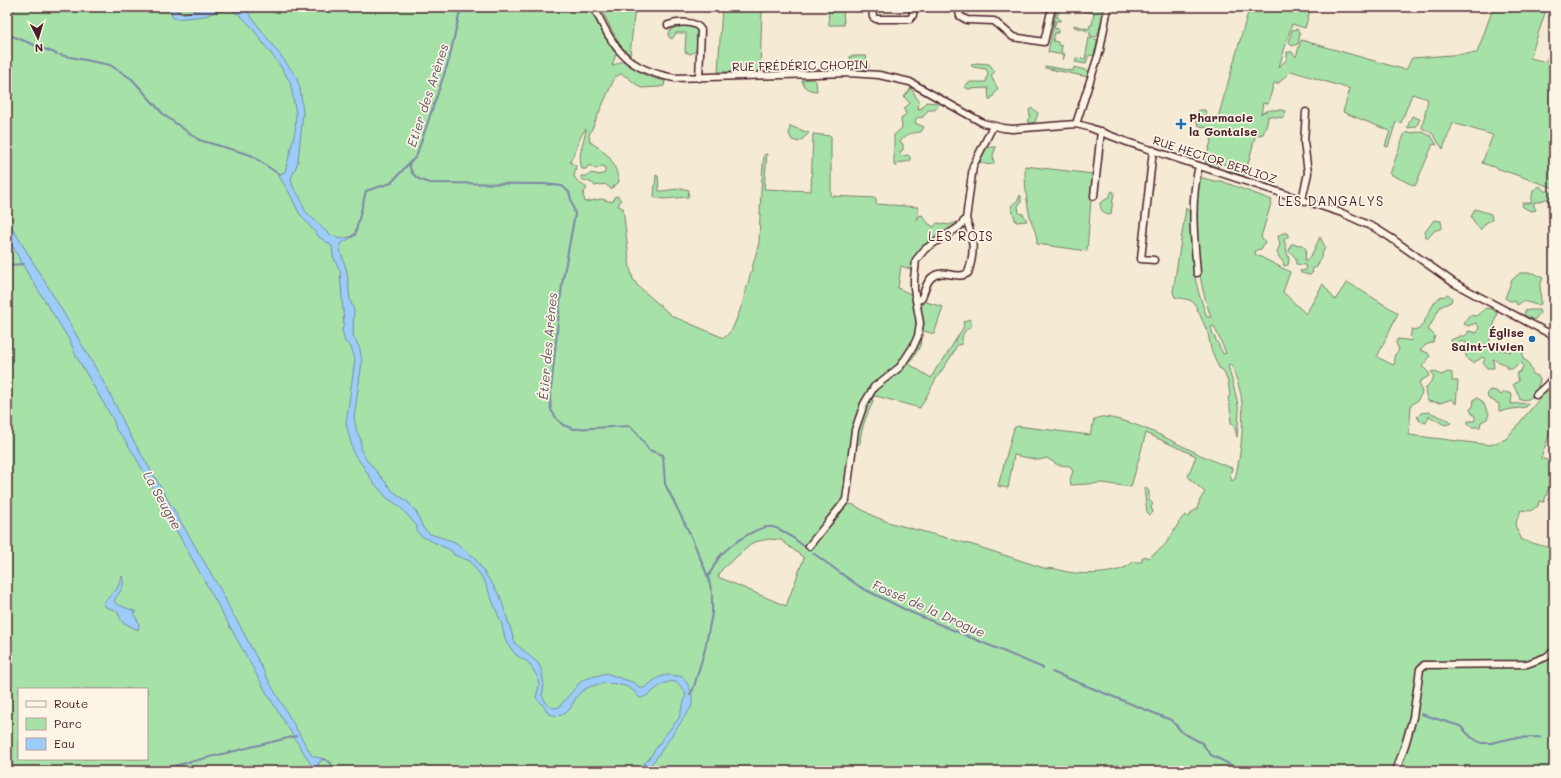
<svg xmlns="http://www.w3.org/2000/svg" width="1561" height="778" viewBox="0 0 1561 778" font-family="Mali,sans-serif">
  <rect width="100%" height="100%" fill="#f5ead4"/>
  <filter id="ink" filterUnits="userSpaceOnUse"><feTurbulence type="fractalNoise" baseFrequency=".025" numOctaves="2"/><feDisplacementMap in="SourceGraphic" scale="8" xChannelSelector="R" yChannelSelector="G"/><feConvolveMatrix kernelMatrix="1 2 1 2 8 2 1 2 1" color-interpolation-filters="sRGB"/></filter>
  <g filter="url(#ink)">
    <path fill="#a6e2a8" stroke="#78806a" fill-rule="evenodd" d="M 7,7 L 589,7 L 607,41 L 616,54 L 612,66 L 623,61 L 646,76 L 665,81 L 664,86 L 659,87 L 641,88 L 627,77 L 621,74 L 615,77 L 589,135 L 590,142 C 608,153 615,161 619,182 L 611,189 L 605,184 L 595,186 L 592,183 L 581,179 L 581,176 L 588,176 L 591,173 L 600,175 L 605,173 L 605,167 L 602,166 L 596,169 L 589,165 L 586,169 L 582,169 C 577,155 584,143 586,129 C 581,132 574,155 570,162 L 576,166 L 574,176 L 578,182 L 587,188 L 583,194 L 585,202 L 601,199 L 613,202 L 614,197 L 617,196 L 621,200 L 618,206 L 623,208 L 630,268 L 633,279 L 638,286 L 672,316 L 724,338 L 732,330 L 742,305 L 759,243 L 761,190 L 764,155 L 767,154 L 764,189 L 811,191 L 813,134 L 831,136 L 831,196 L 876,198 L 876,204 L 918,207 L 917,220 L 919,216 L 922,215 L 929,224 L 934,227 L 937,223 L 949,225 L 957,222 L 957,224 L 933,240 L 928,240 L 927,245 L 923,250 L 921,249 L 913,270 L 901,266 L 898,288 L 912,295 L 918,318 L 915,334 L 907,353 L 898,365 L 880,378 L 869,390 L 858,413 L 851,439 L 846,503 L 854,505 L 873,516 L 891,523 L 973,545 L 1047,569 C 1055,567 1060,571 1068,572 C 1085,575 1120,575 1133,562 L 1142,562 L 1142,558 L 1145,556 L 1148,558 C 1155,553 1163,548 1167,542 C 1174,533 1177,523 1185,515 L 1189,517 L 1192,512 L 1197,509 L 1200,500 L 1205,492 L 1192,481 L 1188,476 L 1196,456 L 1146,433 L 1131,487 L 1102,483 L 1071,485 L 1070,480 L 1073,471 L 1070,466 L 1058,465 L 1047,458 L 1039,460 L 1014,455 L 1008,488 L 998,486 L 1014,428 L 1017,426 L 1090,435 L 1094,420 C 1098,418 1101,416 1105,417 C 1149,423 1190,454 1232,468 L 1230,476 L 1232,481 L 1235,479 C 1241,455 1245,419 1241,395 C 1239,385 1235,375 1232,365 L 1230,364 L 1228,365 L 1237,400 L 1239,412 L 1237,437 L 1234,425 L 1231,423 L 1230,406 L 1228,398 L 1230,395 L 1228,382 L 1223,370 L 1219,368 L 1211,349 L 1208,333 L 1195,304 L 1190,300 L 1175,297 L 1173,292 L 1186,208 L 1190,213 L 1195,278 L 1199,294 L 1207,317 L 1211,317 C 1199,285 1195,248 1195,214 C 1195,202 1198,189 1199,177 L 1214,181 L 1221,181 L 1272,200 L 1261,237 L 1265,242 L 1261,249 L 1256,250 L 1255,254 L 1290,272 L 1283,292 L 1306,314 L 1323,284 L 1335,300 L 1347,282 L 1398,313 L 1377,357 L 1393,365 L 1395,362 L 1394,356 L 1399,350 L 1396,343 L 1398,339 L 1413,341 L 1410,337 L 1412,329 L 1418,330 C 1428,320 1430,304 1441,296 L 1443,297 L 1448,294 L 1452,298 L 1451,302 L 1440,307 L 1428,330 L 1430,331 L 1435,336 L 1433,342 L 1426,345 L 1420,350 L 1428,353 L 1430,357 L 1422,366 L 1429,373 L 1429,376 L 1419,382 L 1422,393 L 1417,401 L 1411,405 L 1409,435 L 1490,445 L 1506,439 L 1551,385 L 1554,388 L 1554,421 L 1541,458 L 1554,463 L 1554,472 L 1544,502 L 1539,501 L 1538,506 L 1530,511 L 1521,510 L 1515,525 L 1522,540 L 1554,549 L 1554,649 L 1542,657 L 1520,666 L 1544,662 L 1554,656 L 1554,771 L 7,771 ZM 1214,326 L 1226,353 L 1223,354 L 1213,334 L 1211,327 ZM 769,539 L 781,540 L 804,558 L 786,606 L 718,577 L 722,569 L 754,542 ZM 19,689 L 147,689 L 147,759 L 19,759 Z
      M 600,7 L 635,7 L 630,55 L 619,44 Z
      M 722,7 L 762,7 L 760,72 L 742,72 L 738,73 L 736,72 L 718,72 Z
      M 828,7 L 843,7 L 844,25 L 829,25 Z
      M 1057,7 L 1060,7 L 1057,17 L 1061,20 L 1060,21 L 1056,21 L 1054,28 L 1058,29 L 1058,33 L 1055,33 L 1053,41 L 1058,42 L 1058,45 L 1062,46 L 1061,53 L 1065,54 L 1063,60 L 1062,59 L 1063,55 L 1048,52 Z
      M 1073,7 L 1087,7 L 1104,10 L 1098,35 L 1096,37 L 1090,36 L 1090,32 L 1086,31 L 1086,30 L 1074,27 L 1074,25 L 1089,29 L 1090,25 L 1092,25 L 1094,13 L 1073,9 Z
      M 1261,7 L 1311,7 L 1305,28 L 1292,24 L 1279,67 L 1287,59 L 1287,52 L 1292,52 L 1296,57 L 1301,40 L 1406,70 L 1412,58 L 1477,53 L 1492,11 L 1491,7 L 1547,7 L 1530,58 L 1546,62 L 1554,39 L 1554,188 L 1482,163 L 1493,135 L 1453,123 L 1443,149 L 1432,133 L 1422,128 L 1428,99 L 1412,94 L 1401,123 L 1396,122 L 1388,147 L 1385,146 L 1390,131 L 1343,112 L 1350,89 L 1291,71 C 1287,76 1282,78 1279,83 L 1274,83 L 1268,104 L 1263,103 L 1261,114 C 1266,109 1279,109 1286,111 L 1283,118 L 1268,116 L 1267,124 L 1263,134 L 1259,135 L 1256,133 L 1245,176 L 1228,170 L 1229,166 L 1220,163 L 1219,167 L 1205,162 L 1214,131 L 1198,125 L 1195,117 L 1199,110 L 1205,110 L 1208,118 L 1217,121 L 1249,9 L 1258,12 Z
      M 678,25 L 694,27 L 697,31 L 697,50 L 691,54 L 685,52 L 686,33 L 676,33 L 672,39 L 669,37 L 668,34 L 673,27 Z
      M 1297,29 L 1300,34 L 1298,44 L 1292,46 L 1289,43 L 1292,30 Z
      M 1089,38 L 1098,40 L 1094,55 L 1088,56 L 1086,64 L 1075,62 L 1076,58 L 1085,59 Z
      M 850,56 L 866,56 L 869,67 L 867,70 L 851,69 Z
      M 977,63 L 989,64 L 995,71 L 991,76 L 998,89 L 991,99 L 989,99 L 988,88 L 968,89 L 965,87 L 967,84 L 971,82 L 986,82 L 988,73 L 986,69 L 973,67 L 971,65 Z
      M 1045,66 L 1073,71 L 1074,67 L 1089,71 L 1088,77 L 1045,68 Z
      M 813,79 L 816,81 L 817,91 C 810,91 803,88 802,80 Z
      M 911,88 L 919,102 L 918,109 L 922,108 L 926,102 L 938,103 L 938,106 L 935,110 L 928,110 L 923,117 L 916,118 L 915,123 L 924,127 L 921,132 C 910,133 906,134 900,142 L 903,144 L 903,150 L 899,152 L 903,156 L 908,155 L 910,157 L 910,161 L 898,163 L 896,167 L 894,165 L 894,135 L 902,128 L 901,119 L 906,114 L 904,109 L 910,103 L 904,97 Z
      M 1032,108 L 1038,113 L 1035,122 L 1031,123 L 1027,121 L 1030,116 L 1029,110 Z
      M 1412,116 L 1420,119 L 1416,127 L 1407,128 Z
      M 790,126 L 809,133 L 806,136 L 799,142 L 792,140 L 789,134 Z
      M 1422,132 L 1431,136 L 1437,145 L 1433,144 L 1415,186 L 1390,174 L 1404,135 L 1405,133 Z
      M 992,147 L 996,147 L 993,155 L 994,163 C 989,166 985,164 980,162 L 980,156 L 985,148 Z
      M 1025,166 L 1093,174 L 1087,251 L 1037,244 C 1037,231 1033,229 1030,217 C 1026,200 1025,183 1025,166 Z
      M 656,175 L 658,176 L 659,191 C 668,191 682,187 689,190 L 688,197 L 664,199 L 654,197 Z
      M 1540,186 L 1544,191 L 1550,191 C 1556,201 1553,202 1553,211 C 1553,215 1554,220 1554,225 L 1550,224 L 1548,198 L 1539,202 L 1534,202 L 1534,206 L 1536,210 L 1531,211 L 1523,207 L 1522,203 L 1531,203 L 1533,190 Z
      M 1112,191 L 1114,192 L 1111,214 L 1108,215 C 1103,213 1100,209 1100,203 L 1108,198 Z
      M 1020,195 L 1021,196 L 1021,202 L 1018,206 L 1019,213 L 1023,214 L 1027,221 L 1016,222 L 1011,206 L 1018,200 Z
      M 1475,209 L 1491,214 L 1492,220 L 1487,222 L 1480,230 L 1471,217 Z
      M 1434,220 L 1441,221 L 1442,228 L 1434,231 L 1429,237 L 1426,237 L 1425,232 Z
      M 1283,233 L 1288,233 L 1288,237 L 1284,239 L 1289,260 L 1288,265 L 1284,266 L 1283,262 L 1279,257 L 1277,252 L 1280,245 L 1278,236 Z
      M 1320,237 L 1325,247 L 1317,267 L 1312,269 L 1313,272 L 1310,275 L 1301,273 L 1300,271 L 1306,270 L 1305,265 L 1296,264 L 1296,258 L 1289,251 L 1291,244 L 1302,245 L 1306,249 L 1305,260 L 1306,262 L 1313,252 Z
      M 1520,273 L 1534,273 L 1543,278 L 1540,285 L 1541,304 L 1537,305 L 1523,301 L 1517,305 L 1515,301 L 1510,301 L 1505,298 L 1512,280 Z
      M 923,301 L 943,307 L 934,334 L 924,331 L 922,332 L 921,331 L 921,310 Z
      M 1486,308 L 1492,309 L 1497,313 L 1488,347 L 1511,352 L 1512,347 L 1517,345 L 1521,345 L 1523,349 L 1523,359 L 1528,362 L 1533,374 L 1538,376 L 1540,380 L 1537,390 L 1529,399 L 1520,400 L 1519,396 L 1513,384 L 1519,381 L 1516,374 L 1521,371 L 1523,366 L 1521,362 L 1512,369 L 1506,368 L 1506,365 L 1493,359 L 1494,368 L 1487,368 L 1483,363 L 1485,359 L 1483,357 L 1473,363 L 1468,360 L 1464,351 L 1467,343 L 1462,341 L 1455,345 L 1452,344 L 1451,340 L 1460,336 L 1465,336 L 1468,333 L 1468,331 L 1477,333 L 1479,327 L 1476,323 L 1468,326 L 1464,324 L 1467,318 L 1470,315 L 1476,316 Z
      M 1530,310 L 1539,310 L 1540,313 L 1534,320 L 1524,315 L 1525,311 Z
      M 969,319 L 971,322 L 971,327 C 964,329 961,337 962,344 L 957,345 L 952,355 L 936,379 L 920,408 L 876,396 L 872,398 L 873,402 C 866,416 861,428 860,443 L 856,446 L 855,443 C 858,423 864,399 880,385 C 888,377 898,371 905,363 C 912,355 915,347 920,339 L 921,341 C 920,350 913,356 909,364 L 931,378 L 937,367 L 942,362 L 960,333 L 964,326 L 963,322 Z
      M 1433,371 L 1441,375 L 1448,372 L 1452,373 L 1452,381 L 1458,381 L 1456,404 L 1452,399 L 1440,403 L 1428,401 C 1422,387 1427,388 1434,377 L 1431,372 Z
      M 1490,390 L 1496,391 L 1501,395 L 1504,392 L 1509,393 L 1512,395 L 1511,404 L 1528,403 L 1526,407 L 1499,411 L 1499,404 L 1488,398 L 1487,393 Z
      M 1477,398 L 1482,401 L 1489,414 L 1487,419 L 1481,422 L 1480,427 L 1472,427 L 1468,424 L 1468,421 L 1475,421 L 1475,416 L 1472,414 L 1470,409 L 1473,407 L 1474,399 Z
      M 1429,412 L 1448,420 L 1451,423 L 1445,425 L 1429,416 L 1426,423 L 1420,421 L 1417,417 L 1421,413 Z
      M 1146,487 L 1149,492 L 1149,500 L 1153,504 L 1151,507 L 1153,512 L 1150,515 L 1147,512 L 1144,488 Z"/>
    <path fill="#9ccdf8" stroke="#7b87a6" d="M 170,7 L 174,7 L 177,11 L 183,14 L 205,7 L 244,7 L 296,76 L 300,88 L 303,113 L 298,162 L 291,179 L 293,187 L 300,197 L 305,211 L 329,234 L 340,239 L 354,236 L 342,243 L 340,249 L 347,272 L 350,299 L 354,311 L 353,335 L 360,349 L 362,362 L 354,418 L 357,432 L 361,440 L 361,450 L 366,459 L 393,491 L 409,503 L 417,513 L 423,528 L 430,534 L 455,542 L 474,557 L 500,596 L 515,643 L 539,664 L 542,672 L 544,686 L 542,696 L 547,704 L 553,708 L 559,707 L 582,680 L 606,673 L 635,683 L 640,688 L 644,688 C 660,677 661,672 683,677 C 690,687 693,693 692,706 L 655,760 L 644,771 L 636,771 L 648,760 L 663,738 L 679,718 L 686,695 C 672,664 655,696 640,698 C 638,696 636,693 634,691 C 620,680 591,681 579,694 C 573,700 572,710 564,714 C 559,717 554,715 549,714 L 543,705 L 536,698 L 539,685 L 537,676 L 528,662 L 516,655 L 506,642 L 501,622 L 484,580 L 470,561 L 454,555 L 452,551 L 421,536 L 417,532 L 417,526 L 399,506 L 387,498 L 373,482 L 363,466 L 354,454 L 346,424 L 355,359 L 351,347 L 345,342 L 342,330 L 344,325 L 340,271 L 333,256 L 332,246 L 319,237 L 299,213 L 289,192 L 280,178 L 279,174 L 285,172 L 295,132 L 296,113 L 290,82 L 281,67 L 249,24 L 240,15 L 229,9 L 220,10 L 205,16 L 176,19 L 172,17 Z
      M 7,219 C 32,261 58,302 82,345 C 98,372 114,399 126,428 L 223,594 L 232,613 L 239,624 L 271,685 L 312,756 L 324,759 L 318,763 L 321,771 L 315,771 L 269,697 L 135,456 L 123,437 L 116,430 L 114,421 L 76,356 L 70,341 L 25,269 L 7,237 Z
      M 122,576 C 126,589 119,591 114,601 L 116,604 L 137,612 L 133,613 L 139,623 L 138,630 L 122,622 L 117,611 L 106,607 L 103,603 L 117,589 Z"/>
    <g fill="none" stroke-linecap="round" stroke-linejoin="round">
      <path stroke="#7b87a6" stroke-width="2" d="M 7,18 L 16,7
        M 7,34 L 57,54
        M 60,55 L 110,65 L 132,79 L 164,115 L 199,140 L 251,155 L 280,175
        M 409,163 C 411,176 418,180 430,183 L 544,184 L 562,186 L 569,192 L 575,214 L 562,284 L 550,399 L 551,410 L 557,419 L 563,425 L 574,429 L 630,426 L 637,433 L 649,450 L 663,455 L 665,484 L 691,536 L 708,577 L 712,593 L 712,613 L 705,649 L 693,690 L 690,694
        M 352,236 L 355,235 L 366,191 L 391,183 L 409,163 L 416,157 L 449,60 L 461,7
        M 7,265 L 24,264
        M 813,553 L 860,587 L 908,611 L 1043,668
        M 708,577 C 712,571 715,562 720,556 C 730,545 759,524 773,527 C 784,530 796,540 805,547
        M 1052,672 L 1171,720 L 1183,733 L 1202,743 L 1211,755 L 1243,771
        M 1421,714 L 1460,726 L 1471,737 L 1481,743 L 1491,743 L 1513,738 L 1541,737
        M 322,759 L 324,759 L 331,763 L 334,771
        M 153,771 L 296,736"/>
      <defs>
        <path id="minor" d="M 594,7 C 614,49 626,70 675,78 L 849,73 L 879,75 L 910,82 L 983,123 L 1003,128 L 1012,129 L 1076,124 L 1088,127 L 1127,142 L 1342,213 L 1375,228 L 1391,238 L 1454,283 L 1476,295 L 1554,336
          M 872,7 L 873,17 L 876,19 L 910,19 L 913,15 L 913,7
          M 958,7 L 960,16 L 967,20 L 994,21 L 1013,37 L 1044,42 L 1052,7
          M 668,25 C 677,22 696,20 701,30 L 699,78
          M 1076,124 L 1100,50 L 1108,7
          M 1153,150 L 1141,259 L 1154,260
          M 1094,196 L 1101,131
          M 1302,200 L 1308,173 L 1304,142 L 1306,112
          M 1197,273 C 1194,237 1190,201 1199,166
          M 916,301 L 921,299 C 925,292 925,284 931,278 C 942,267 958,281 968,273 C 975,252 974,240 966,219
          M 1536,395 L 1548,384 L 1554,376
          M 809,546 L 846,500 L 855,430 L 864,404 L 874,387 L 900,367 L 913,347 L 918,336 L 920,323 L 914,289 L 914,279 L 916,260 L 925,249 L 959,227 L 966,219 L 973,166 L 993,126
          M 1396,771 L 1406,742 L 1413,717 L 1420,669 L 1424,665 L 1527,664 L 1546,657 L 1554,651"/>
      </defs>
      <use href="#minor" stroke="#4a1f2b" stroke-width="9"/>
      <use href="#minor" stroke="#fcf5e5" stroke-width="6"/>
    </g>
  </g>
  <g fill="#1f6fb2" stroke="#fcf5e5" stroke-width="1.5">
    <path d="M1179 118h4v4h4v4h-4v4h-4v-4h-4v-4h4z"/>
    <circle cx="1532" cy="339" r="4"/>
  </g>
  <g text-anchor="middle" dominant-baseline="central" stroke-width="3.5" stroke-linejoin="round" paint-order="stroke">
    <g font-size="12" fill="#4a1f2b" stroke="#fcf5e5">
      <text transform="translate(800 65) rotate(-1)">RUE FRÉDÉRIC CHOPIN</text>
      <text transform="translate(1215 159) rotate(18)">RUE HECTOR BERLIOZ</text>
    </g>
    <g font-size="12" font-weight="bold" fill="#4a1f2b" stroke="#fcf5e5" text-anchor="start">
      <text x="1189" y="117">Pharmacie<tspan x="1189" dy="14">la Gontaise</tspan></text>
      <text x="1524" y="332" text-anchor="end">Église<tspan x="1524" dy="14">Saint-Vivien</tspan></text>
    </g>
    <g font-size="13" font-style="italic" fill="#635368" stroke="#fcf5e5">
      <text transform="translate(427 95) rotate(-72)">Etier des Arènes</text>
      <text transform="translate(547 346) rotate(-85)">Étier des Arènes</text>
      <text transform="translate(163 500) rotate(61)">La Seugne</text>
      <text transform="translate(929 608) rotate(24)">Fossé de la Drogue</text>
    </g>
    <g font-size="13" letter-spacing="1" fill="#4a1f2b" stroke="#fcf5e5">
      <text x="1331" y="200">LES DANGALYS</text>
      <text x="961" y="235">LES ROIS</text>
    </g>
  </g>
  <rect width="1561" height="778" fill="none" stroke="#fcf5e5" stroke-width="24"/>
  <rect x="12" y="12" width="1537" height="754" fill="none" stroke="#4a1f2b" stroke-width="1.5" filter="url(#ink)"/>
  <rect x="18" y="688" width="130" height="72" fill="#fcf5e5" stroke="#b59f9b"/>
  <rect x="26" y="701" width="20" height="6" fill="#fcf5e5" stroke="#b59f9b"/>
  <text x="54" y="708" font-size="12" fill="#4a1f2b">Route</text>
  <rect x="26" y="718" width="20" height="12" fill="#a6e2a8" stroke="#b59f9b"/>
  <text x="54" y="728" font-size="12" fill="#4a1f2b">Parc</text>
  <rect x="26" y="738" width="20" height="12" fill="#9ccdf8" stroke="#b59f9b"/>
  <text x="54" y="748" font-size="12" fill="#4a1f2b">Eau</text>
  <g transform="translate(38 38) rotate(175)" stroke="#fcf5e5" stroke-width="3" paint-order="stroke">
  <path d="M0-3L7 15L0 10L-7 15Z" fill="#4a1f2b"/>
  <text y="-6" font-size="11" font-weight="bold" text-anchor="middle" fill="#4a1f2b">N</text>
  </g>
</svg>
